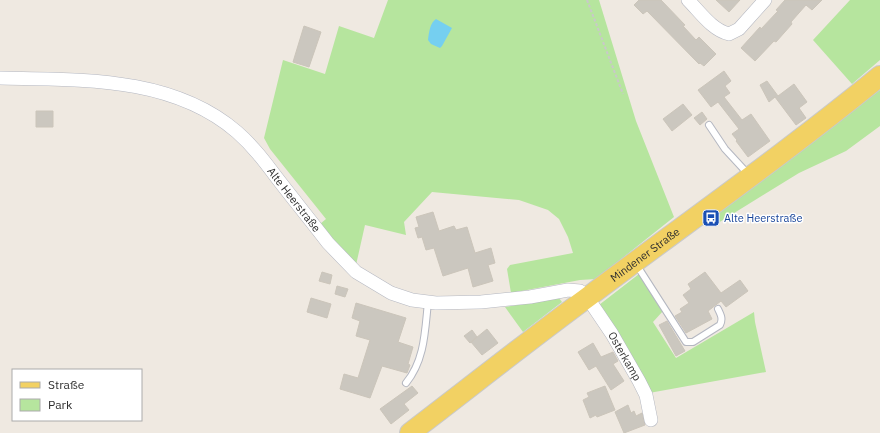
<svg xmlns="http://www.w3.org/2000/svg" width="880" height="433" viewBox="0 0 880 433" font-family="'IBM Plex Sans',sans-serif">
  <rect width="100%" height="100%" fill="#efe9e1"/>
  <path fill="#b6e59e" d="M 388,0 L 599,0 L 636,121 L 674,217 L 596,279 L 580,280 L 511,293 L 507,269 L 510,265 L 573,253 L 568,237 L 559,219 L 548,210 L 519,200 L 432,192 L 404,222 L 406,235 L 365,225 L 356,265 L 320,224 L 326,219 L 270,149 L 264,138 L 283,60 L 325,74 L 339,26 L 374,38 Z
    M 850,0 L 880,0 L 880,60 L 852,84 L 813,40 Z
    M 880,90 L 880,126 L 846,151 L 799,173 L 718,223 L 715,215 Z
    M 639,274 L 663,311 L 653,322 L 676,358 L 754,312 L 755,322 L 766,372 L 649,393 L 599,305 Z
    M 559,298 L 562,302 L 523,332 L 505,307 Z"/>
  <path fill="#75cff0" d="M 436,19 L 452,28 L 442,46 L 440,48 L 431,44 L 428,40 C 429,32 430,23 436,19 Z"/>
  <path fill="#cbc7bf" stroke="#cbc5ba" d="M 639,0 L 661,0 L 685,25 L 683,26 L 696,40 L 699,37 L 716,54 L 704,66 L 700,63 L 699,64 L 647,11 L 643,14 L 634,5 Z
    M 716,0 L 740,0 L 729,12 Z
    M 785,0 L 822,0 L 812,10 L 806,5 L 791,22 L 792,24 L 776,42 L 774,41 L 755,61 L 741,48 L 760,27 L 761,29 L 778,11 L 776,10 Z
    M 304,26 L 321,32 L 309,67 L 293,62 Z
    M 724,71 L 731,81 L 725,86 L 730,93 L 724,97 L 742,120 L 751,114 L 770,141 L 748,157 L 736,141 L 737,140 L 732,134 L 739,129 L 718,102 L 711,107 L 698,90 Z
    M 767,81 L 778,96 L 794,84 L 807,102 L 799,108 L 806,118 L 796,125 L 775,97 L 769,102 L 760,85 Z
    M 683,104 L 692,115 L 672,131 L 663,119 Z
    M 36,111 L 53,111 L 53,127 L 36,127 Z
    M 702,112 L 707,119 L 700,125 L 694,118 Z
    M 433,212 L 439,231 L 454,226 L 456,230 L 467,227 L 475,253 L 491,248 L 495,263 L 488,265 L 493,281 L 473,287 L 468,268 L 443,276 L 434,248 L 426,250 L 422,237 L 418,238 L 415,228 L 419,227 L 416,217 Z
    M 322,272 L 332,275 L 330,284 L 319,281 Z
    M 705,272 L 721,293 L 740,280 L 748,291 L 726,307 L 721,301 L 708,311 L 712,319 L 686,333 L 675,316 L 682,312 L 680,309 L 689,303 L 683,295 L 691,289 L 688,284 Z
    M 337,286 L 348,289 L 345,297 L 335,294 Z
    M 311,298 L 331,304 L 327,318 L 307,312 Z
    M 356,303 L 406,318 L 398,342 L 413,347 L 408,364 L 410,365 L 407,373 L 382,366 L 370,398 L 340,389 L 344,374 L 358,378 L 370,340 L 356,336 L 360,321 L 352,318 Z
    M 667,321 L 685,351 L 676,356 L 659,325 Z
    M 487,329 L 498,343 L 482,355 L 471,342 Z
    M 472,330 L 477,337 L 470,343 L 464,336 Z
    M 593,343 L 601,357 L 613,352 L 618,361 L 613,364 L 624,381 L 611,390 L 596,366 L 589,370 L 578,352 Z
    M 412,386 L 418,393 L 404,404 L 409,410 L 391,424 L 380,409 Z
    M 605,386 L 615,410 L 597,417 L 596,415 L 590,418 L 583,400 L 589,397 L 587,393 Z
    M 628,405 L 631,413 L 634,411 L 636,416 L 642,413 L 645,425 L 624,433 L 615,412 Z"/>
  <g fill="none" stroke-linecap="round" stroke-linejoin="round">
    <defs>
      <path id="lane" d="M 709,125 L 725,149 L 749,175
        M 636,264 L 686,342 L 693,342 L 720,325 C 723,319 721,315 718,309
        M 406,383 C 425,360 425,330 428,302"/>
      <g id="street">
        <path d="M 688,0 C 700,12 712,30 729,34 L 739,29 L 765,0"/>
        <path id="s1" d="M 0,78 C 81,80 172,76 237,132 C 253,146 265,162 277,178 C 294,200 311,221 328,243 L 356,272 L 391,293 L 412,300 L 436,303 L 481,302 L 530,297 L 568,290 L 580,291 L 587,297 L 612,334 L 639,381 L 646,395 L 651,420"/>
      </g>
      <g id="primary">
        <path id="s2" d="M 410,433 C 469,388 528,341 588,297 C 685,224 786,153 880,76"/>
      </g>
    </defs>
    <use href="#lane" stroke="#b4b7c1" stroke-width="8"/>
    <use href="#street" stroke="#b4b7c1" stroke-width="14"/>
    <use href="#primary" stroke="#c9c9c9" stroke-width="22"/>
    <path stroke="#c9c9c9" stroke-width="2" stroke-dasharray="3 2" stroke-linecap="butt" d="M 587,0 L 623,94"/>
    <use href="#lane" stroke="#fff" stroke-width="6"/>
    <use href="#street" stroke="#fff" stroke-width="13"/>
    <use href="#primary" stroke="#f2d163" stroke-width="20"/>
  </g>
  <defs>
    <symbol id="bus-square" viewBox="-11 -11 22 22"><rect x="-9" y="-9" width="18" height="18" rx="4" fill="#1a4fb4" stroke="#fff"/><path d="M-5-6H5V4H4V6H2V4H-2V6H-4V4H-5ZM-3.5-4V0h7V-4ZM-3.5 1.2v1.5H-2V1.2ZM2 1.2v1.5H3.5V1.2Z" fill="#fff"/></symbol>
  </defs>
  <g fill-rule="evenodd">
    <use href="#bus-square" x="701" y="208" width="20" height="20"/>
  </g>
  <g text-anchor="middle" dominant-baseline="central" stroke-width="3" stroke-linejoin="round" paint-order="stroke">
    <g font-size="11" fill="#2e2e2e" stroke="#fff">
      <text stroke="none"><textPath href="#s1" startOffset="337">Alte Heerstraße</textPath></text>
      <text stroke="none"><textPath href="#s2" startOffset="295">Mindener Straße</textPath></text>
      <text stroke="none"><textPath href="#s1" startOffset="744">Osterkamp</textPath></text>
    </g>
    <g font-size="11" fill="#164399" stroke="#fff" text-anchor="start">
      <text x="724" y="218">Alte Heerstraße</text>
    </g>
  </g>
  <rect x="12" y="369" width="130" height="52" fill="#ffffff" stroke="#ababab"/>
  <rect x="20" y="382" width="20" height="6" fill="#f2d163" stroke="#ababab"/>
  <text x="48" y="389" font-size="12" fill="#2e2e2e">Straße</text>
  <rect x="20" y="399" width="20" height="12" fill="#b6e59e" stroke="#ababab"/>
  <text x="48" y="409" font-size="12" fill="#2e2e2e">Park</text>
</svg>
